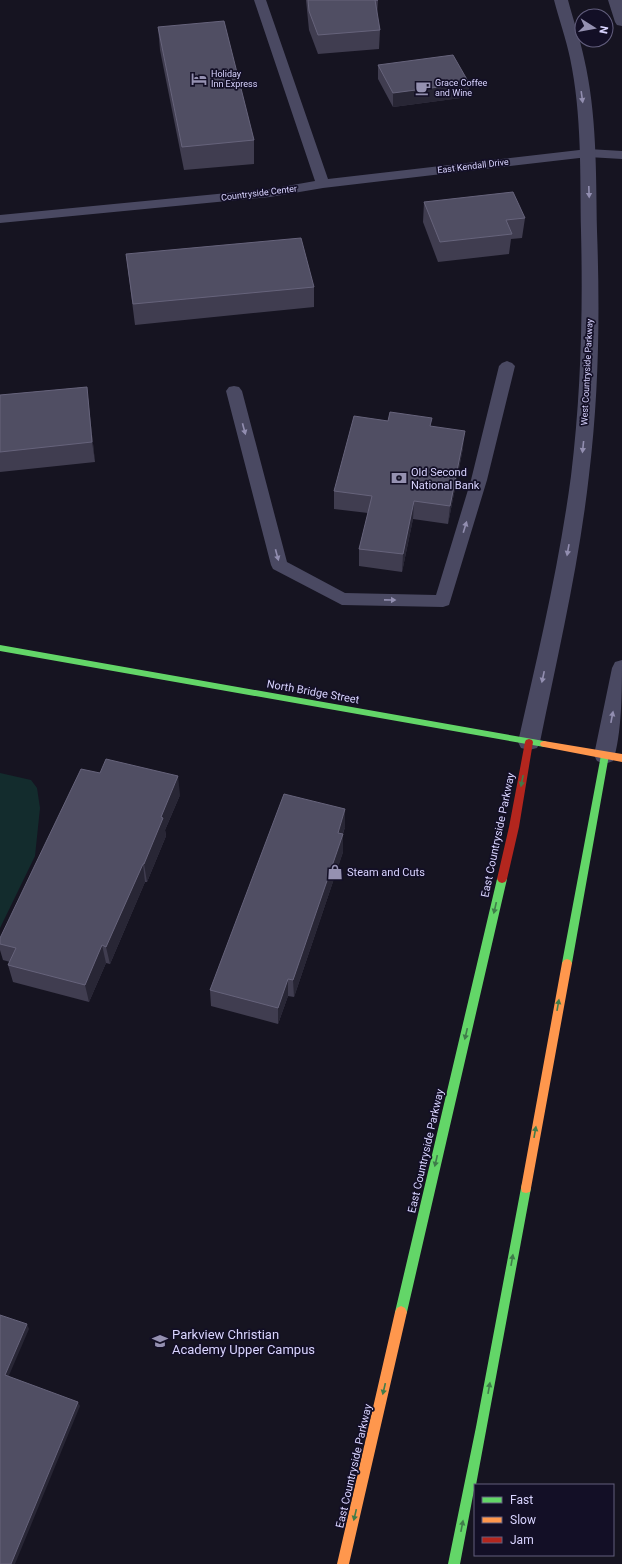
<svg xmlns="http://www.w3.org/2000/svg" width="622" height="1564" viewBox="0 0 622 1564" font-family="Roboto,sans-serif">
  <rect width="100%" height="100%" fill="#161421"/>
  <path fill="#132c2d" d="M 0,773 L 31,780 L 37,788 L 40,808 L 35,856 L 0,928 Z"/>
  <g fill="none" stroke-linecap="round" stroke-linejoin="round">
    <path fill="#4a4962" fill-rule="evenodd" d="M 254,0 L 266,0 L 328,179 L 588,149 L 622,151 L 622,159 L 588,157 L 323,188 L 270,197 L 0,223 L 0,215 L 270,189 L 315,181 Z
      M 507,361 L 512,363 L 515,366 L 487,480 L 449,605 L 443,607 L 342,605 L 273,569 L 271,565 L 226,391 L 229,387 L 234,386 L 239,387 L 242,391 L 287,562 L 345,593 L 436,595 L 471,480 L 499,366 L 502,363 Z"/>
    <path fill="#4a4962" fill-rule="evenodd" d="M 554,0 L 568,0 C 573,19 580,39 584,58 C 597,114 596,173 597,231 C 600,312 599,394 589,475 C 579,565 558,654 540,742 L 537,748 L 529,750 L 521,748 L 518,742 C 538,654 559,566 571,476 C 581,395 583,313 581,231 C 580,174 582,115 570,58 C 566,39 559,19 554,0 Z
      M 608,0 L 622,0 L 622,26 L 617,25 L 615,22 Z
      M 622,660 C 622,689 622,735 613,761 L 605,764 L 597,761 L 594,755 L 612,668 L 615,662 Z"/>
    <path fill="#63d668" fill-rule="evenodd" d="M 0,645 L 544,741 L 547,742 L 548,744 L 547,746 L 544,747 L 0,651 Z
      M 605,752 L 608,753 L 609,755 L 572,963 L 570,966 L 567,967 L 564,966 L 562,963 L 601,755 L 602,753 Z
      M 502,875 L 505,876 L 507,879 L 407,1312 L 405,1316 L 401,1318 L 397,1316 L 395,1312 L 497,879 L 499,876 Z
      M 526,1183 L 530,1184 L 531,1188 L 476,1485 L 475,1485 L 460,1564 L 448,1564 L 476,1427 L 521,1188 L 522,1184 Z"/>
    <path fill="#ff974d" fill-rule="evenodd" d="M 544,741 L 622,754 L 622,762 L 544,747 L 541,746 L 540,744 L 541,742 Z
      M 567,959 L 570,960 L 572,963 L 531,1188 L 530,1192 L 526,1193 L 522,1192 L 521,1188 L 562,963 L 564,960 Z
      M 401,1306 L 405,1308 L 407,1312 L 349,1564 L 337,1564 L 395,1312 L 397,1308 Z"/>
    <path fill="#b3261e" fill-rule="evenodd" d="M 529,739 L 532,740 L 533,742 L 519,827 L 507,879 L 505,882 L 502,883 L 499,882 L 497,879 L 509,827 L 525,742 L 526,740 Z"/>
  </g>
  <path fill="#403d50" d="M 306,0 L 378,0 L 377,16 L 380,30 L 379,49 L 318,54 L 309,30 Z
    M 158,27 L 254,140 L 254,164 L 184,170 L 160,50 Z
    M 378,65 L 469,83 L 468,97 L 393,107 L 378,79 Z
    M 424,202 L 525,218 L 522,238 L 511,239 L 509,254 L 438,262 L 423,222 Z
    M 126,254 L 314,287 L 314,307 L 135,325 Z
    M 87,387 L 89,407 L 95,462 L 0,472 L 0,395 Z
    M 431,426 L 463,448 L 448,524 L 413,519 L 402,572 L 359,566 L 359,549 L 368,513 L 334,509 L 334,491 Z
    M 180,795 L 165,830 L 166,836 L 147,882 L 145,882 L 110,964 L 106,963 L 89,1002 L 13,982 L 8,965 L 10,962 L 3,960 L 0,950 L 0,938 Z
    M 345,827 L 343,834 L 343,852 L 294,997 L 288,996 L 278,1024 L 211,1006 L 210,990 Z"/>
  <path fill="#282635" d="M 469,83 L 468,97 L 393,107 L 393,93 Z
    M 87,387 L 89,407 L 95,462 L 92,442 Z
    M 465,431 L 463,448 L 448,524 L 450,506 Z
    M 414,501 L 413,519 L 402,572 L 403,554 Z
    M 178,776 L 180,795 L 165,830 L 166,836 L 147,882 L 144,864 L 161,817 Z
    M 345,809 L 345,827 L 337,850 L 343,834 L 343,852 L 294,997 L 293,980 L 338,833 Z
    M 143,864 L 145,882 L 110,964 L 106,947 Z
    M 102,945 L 106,963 L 89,1002 L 85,985 Z
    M 288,979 L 288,996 L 278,1024 L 278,1008 Z
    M 27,1324 L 29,1329 L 7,1380 L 5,1375 Z
    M 78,1402 L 80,1406 L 15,1564 L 11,1564 Z"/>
  <path fill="#504e63" stroke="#66637b" d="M 308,0 L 378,0 L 375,0 L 380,30 L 318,35 L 309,11 Z
    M 224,21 L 254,140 L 182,147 L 158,27 Z
    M 453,55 L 469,83 L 393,93 L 378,65 Z
    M 513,192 L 525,218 L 506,220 L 512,234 L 440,242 L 424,202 Z
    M 301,238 L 314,287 L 133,304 L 126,254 Z
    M 87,387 L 92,442 L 0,452 L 0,395 Z
    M 390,412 L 432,418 L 430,426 L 465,431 L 450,506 L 414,501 L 403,554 L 359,549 L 372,496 L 334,491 L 354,416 L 388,421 Z
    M 106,759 L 178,776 L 161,817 L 163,818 L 144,864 L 143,864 L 106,947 L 102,945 L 85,985 L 8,965 L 16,948 L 0,944 L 0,938 L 81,769 L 100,773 Z
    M 284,794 L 345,809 L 338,833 L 343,834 L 293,980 L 288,979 L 278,1008 L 210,990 Z
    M 0,1315 L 27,1324 L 5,1375 L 78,1402 L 11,1564 L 0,1564 Z"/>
  <defs><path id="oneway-solid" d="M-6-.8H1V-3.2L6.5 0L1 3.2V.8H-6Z"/></defs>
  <g fill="#928eb0">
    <use href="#oneway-solid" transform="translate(582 97) rotate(82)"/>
    <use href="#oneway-solid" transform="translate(589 192) rotate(88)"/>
    <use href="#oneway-solid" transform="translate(244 429) rotate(75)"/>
    <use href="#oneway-solid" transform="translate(583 447) rotate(96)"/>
    <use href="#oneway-solid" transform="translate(465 527) rotate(-73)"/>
    <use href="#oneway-solid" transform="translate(568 550) rotate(100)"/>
    <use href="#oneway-solid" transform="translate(277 555) rotate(75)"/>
    <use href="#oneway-solid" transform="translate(390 600) rotate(1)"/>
    <use href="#oneway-solid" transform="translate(543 677) rotate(102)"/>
    <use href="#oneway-solid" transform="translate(612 717) rotate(-79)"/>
  </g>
  <g fill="#3f7c4a">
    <use href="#oneway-solid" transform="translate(522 781) rotate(101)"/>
    <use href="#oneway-solid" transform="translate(495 908) rotate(103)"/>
    <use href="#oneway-solid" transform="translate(558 1005) rotate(-80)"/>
    <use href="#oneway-solid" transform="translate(466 1034) rotate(103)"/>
    <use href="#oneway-solid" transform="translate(535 1132) rotate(-80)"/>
    <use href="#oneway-solid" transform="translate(436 1161) rotate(103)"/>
    <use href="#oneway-solid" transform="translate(512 1260) rotate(-80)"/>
    <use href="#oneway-solid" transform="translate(489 1388) rotate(-80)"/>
    <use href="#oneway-solid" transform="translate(384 1389) rotate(103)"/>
    <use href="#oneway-solid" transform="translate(355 1515) rotate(103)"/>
    <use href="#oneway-solid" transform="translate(462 1526) rotate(-79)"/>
  </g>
  <defs>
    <symbol id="hotel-bare" viewBox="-9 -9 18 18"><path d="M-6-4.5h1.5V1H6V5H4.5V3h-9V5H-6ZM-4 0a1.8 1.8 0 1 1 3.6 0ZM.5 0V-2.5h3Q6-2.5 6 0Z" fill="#9591b1" stroke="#130f26" stroke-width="2.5" paint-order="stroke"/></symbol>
    <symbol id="cafe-bare" viewBox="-9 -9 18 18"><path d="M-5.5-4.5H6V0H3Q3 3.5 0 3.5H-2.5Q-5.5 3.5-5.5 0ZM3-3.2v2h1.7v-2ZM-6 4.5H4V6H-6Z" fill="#9591b1" stroke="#130f26" stroke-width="2.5" paint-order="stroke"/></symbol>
    <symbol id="bank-bare" viewBox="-9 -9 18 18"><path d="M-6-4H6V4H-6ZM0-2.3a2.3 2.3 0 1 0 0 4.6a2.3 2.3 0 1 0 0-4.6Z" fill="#9591b1" stroke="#130f26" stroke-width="2.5" paint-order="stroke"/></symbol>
    <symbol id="shop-bare" viewBox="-9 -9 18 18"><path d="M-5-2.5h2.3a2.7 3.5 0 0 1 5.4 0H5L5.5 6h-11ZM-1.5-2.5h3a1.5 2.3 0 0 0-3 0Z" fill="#9591b1" stroke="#130f26" stroke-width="2.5" paint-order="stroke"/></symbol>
    <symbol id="school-bare" viewBox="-9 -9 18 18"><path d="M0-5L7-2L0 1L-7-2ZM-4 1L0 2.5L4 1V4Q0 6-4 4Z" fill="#9591b1" stroke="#130f26" stroke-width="2.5" paint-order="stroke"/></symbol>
  </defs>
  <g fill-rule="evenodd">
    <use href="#hotel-bare" x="188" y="68" width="22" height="22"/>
    <use href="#cafe-bare" x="412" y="77" width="22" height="22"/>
    <use href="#bank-bare" x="388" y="467" width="22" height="22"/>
    <use href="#shop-bare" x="324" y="861" width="22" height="22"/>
    <use href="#school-bare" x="149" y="1330" width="22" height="22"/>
  </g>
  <g text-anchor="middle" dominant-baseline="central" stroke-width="3.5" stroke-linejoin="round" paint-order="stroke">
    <g font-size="9" fill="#d9d4ff" stroke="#130f26" text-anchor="start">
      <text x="211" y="74">Holiday<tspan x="211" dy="10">Inn Express</tspan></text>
      <text x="435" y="83">Grace Coffee<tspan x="435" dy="10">and Wine</tspan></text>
    </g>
    <g font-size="9" fill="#d9d4ff" stroke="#130f26">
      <text transform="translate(473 166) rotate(-7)">East Kendall Drive</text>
      <text transform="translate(259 193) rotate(-7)">Countryside Center</text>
      <text transform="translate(587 372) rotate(-87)">West Countryside Parkway</text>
    </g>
    <g font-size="11" fill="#d9d4ff" stroke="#130f26" text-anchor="start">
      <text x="411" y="472">Old Second<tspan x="411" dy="13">National Bank</tspan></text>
      <text x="347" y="872">Steam and Cuts</text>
    </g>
    <g font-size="11" fill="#d9d4ff" stroke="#130f26">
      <text transform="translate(313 692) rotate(10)">North Bridge Street</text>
      <text transform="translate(498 835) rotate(-78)">East Countryside Parkway</text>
      <text transform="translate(426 1151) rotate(-77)">East Countryside Parkway</text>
      <text transform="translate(354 1466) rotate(-77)">East Countryside Parkway</text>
    </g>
    <g font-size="13" fill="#d9d4ff" stroke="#130f26" text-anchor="start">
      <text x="172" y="1334">Parkview Christian<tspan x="172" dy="15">Academy Upper Campus</tspan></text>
    </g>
  </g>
  <rect x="474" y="1484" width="140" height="72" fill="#130f26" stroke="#625e7d"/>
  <rect x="482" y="1497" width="20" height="6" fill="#63d668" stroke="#625e7d"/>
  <text x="510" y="1504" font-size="12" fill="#d9d4ff">Fast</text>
  <rect x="482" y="1517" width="20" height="6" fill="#ff974d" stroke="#625e7d"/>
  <text x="510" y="1524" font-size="12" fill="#d9d4ff">Slow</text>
  <rect x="482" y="1537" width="20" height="6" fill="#b3261e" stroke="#625e7d"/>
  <text x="510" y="1544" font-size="12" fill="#d9d4ff">Jam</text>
  <g transform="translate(594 28) rotate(101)"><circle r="19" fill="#130f26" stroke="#625e7d"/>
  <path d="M0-3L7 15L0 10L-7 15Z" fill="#9591b1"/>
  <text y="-6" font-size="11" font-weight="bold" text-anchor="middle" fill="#d9d4ff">N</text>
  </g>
</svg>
